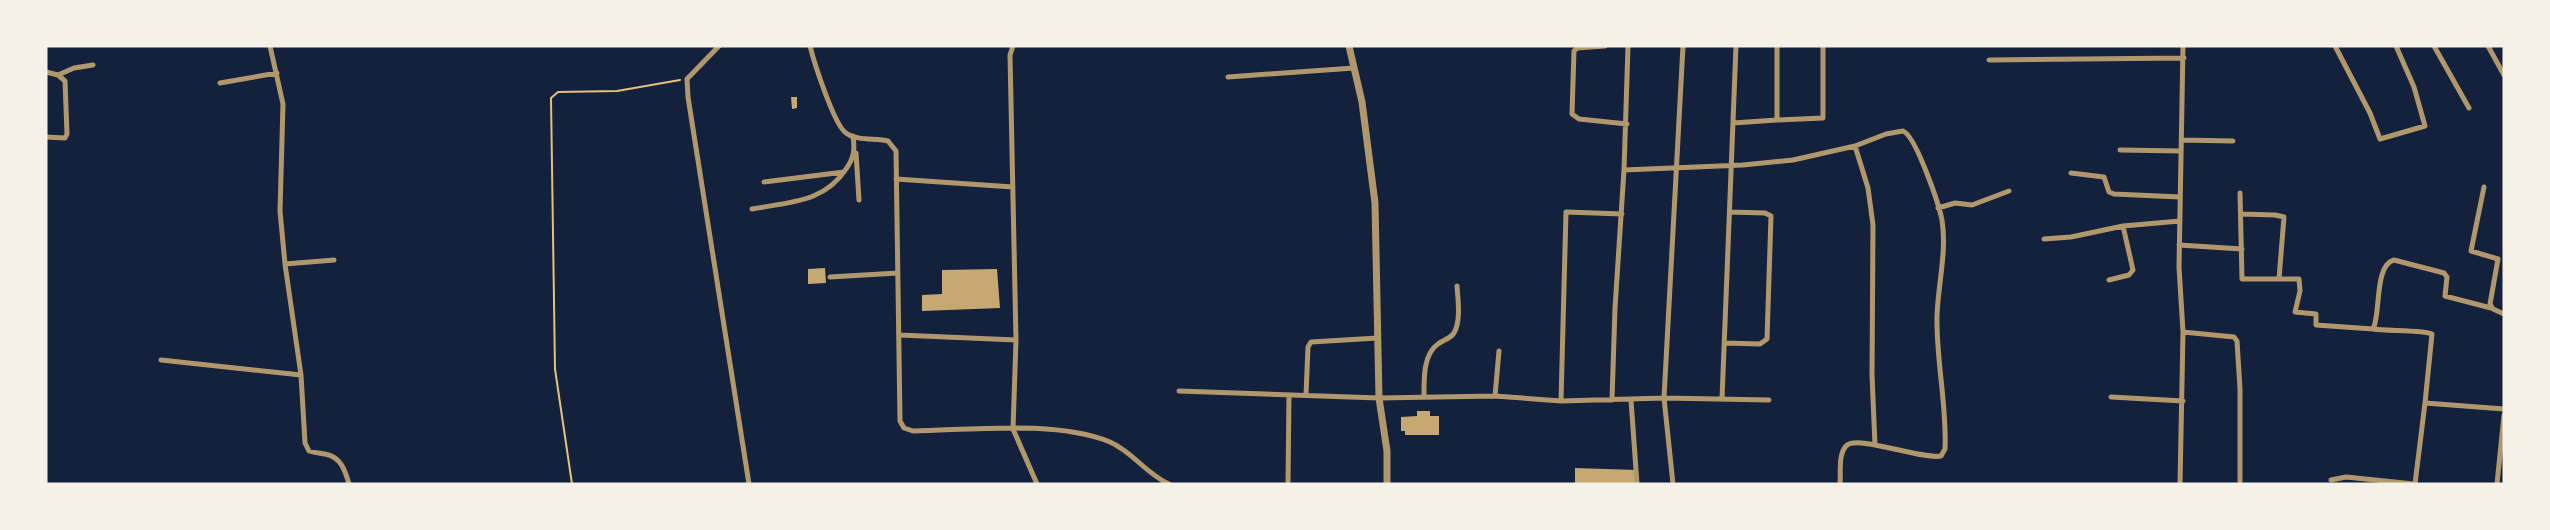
<svg xmlns="http://www.w3.org/2000/svg" width="2550" height="530" viewBox="0 0 2550 530" font-family="Arial,sans-serif">
  <rect width="100%" height="100%" fill="#14213d"/>
  <path fill="#c6a872" d="M 791,97 L 797,97 L 797,108 L 792,109 Z
    M 825,268 L 826,283 L 808,284 L 808,269 Z
    M 997,269 L 1000,308 L 922,311 L 922,295 L 942,294 L 942,270 Z
    M 1417,411 L 1430,411 L 1430,416 L 1439,416 L 1439,435 L 1405,435 L 1405,431 L 1401,431 L 1401,417 L 1417,416 Z
    M 1575,468 L 1637,470 L 1636,484 L 1575,484 Z"/>
  <g fill="none" stroke-linecap="round" stroke-linejoin="round">
    <path stroke="#e5c07b" stroke-width="2" d="M 572,484 L 555,369 L 551,98 L 558,92 L 617,91 L 680,80"/>
    <path stroke="#b1986c" stroke-width="5" d="M 270,46 L 283,104 L 280,211 L 285,264 L 301,375 L 305,443 L 309,451 C 315,453 319,453 325,454 C 341,457 345,470 349,484
      M 719,46 L 687,79 L 688,97 L 749,484
      M 810,46 C 814,62 834,125 846,133 C 856,141 876,138 888,141 L 896,151 L 900,421 L 904,428 L 913,431 C 972,430 1055,420 1110,442 C 1133,452 1146,474 1169,484
      M 1013,46 L 1010,55 L 1016,340 L 1013,429 L 1037,484
      M 1605,46 L 1577,48 L 1574,51 L 1572,114 L 1579,119 L 1627,124
      M 1777,46 L 1777,120 L 1823,118 L 1823,46
      M 2335,46 L 2370,113 L 2380,139 L 2425,126 L 2414,87 L 2396,46
      M 2434,46 L 2469,108
      M 2488,46 L 2504,75
      M 1989,60 L 2184,58
      M 46,72 L 58,75 L 65,81 L 67,134 L 65,138 L 46,137
      M 58,75 L 74,68 L 93,65
      M 1228,77 L 1354,68
      M 220,83 L 277,73
      M 1733,123 L 1777,120
      M 2181,140 L 2233,141
      M 1855,146 L 1868,188 L 1873,225 L 1872,375 L 1875,445
      M 2120,150 L 2181,151
      M 856,153 L 859,200
      M 1624,170 L 1628,46
      M 2071,173 L 2104,177 L 2109,192 L 2114,194 L 2180,197
      M 896,179 L 1013,187
      M 764,182 L 844,172
      M 2484,187 L 2471,251 L 2498,259 L 2490,304 L 2493,309 L 2504,314
      M 2240,193 L 2242,279 L 2299,279 L 2300,291 L 2295,312 L 2316,314 L 2316,325 L 2373,329 C 2381,314 2374,265 2394,260 L 2444,273 L 2447,277 L 2445,296 L 2491,308
      M 1938,208 L 1955,203 L 1972,205 L 2009,191
      M 752,209 C 789,202 824,203 846,169 C 854,158 855,150 853,136
      M 2241,214 L 2275,215 L 2284,217 L 2279,279
      M 2044,239 L 2071,237 L 2123,226 L 2180,221
      M 2179,245 L 2242,249
      M 285,264 L 334,260
      M 830,277 L 898,273
      M 2109,280 L 2129,275 L 2133,270 L 2123,226
      M 2373,329 C 2385,331 2426,330 2432,334 L 2425,403
      M 2183,332 L 2234,337 L 2237,341 L 2240,389 L 2240,484
      M 899,335 L 1016,340
      M 1725,343 L 1760,344 L 1767,339 L 1771,216 L 1765,213 L 1730,212
      M 161,360 L 301,375
      M 1179,391 L 1379,398 L 1495,396 L 1561,401 L 1664,398 L 1769,400
      M 1306,395 L 1308,347 L 1311,342 L 1378,338
      M 1424,396 C 1424,380 1423,354 1438,344 C 1443,340 1450,339 1454,333 C 1461,321 1458,300 1457,286
      M 1495,396 L 1499,351
      M 2111,397 L 2183,401
      M 1722,399 L 1736,46
      M 1612,400 L 1615,308 L 1624,170 L 1743,165 L 1793,160 L 1855,146 L 1886,134 L 1903,131 C 1916,136 1939,205 1942,220 C 1947,252 1938,284 1937,316 C 1936,360 1947,405 1945,449 L 1941,456 C 1921,460 1857,434 1846,446 C 1838,455 1841,473 1840,484
      M 1631,400 L 1637,484
      M 1561,401 L 1566,212 L 1622,214
      M 2331,480 L 2346,477 L 2414,484
      M 1288,484 L 1289,395
      M 1673,484 L 1664,398 L 1683,46
      M 2180,484 L 2183,332 L 2179,267 L 2183,46
      M 2415,484 L 2425,403 L 2504,409
      M 2497,484 L 2504,415"/>
    <path stroke="#b1986c" stroke-width="7" d="M 1349,46 L 1362,102 L 1375,203 L 1379,398 L 1387,451 L 1387,484"/>
  </g>
  <rect width="2550" height="530" fill="none" stroke="#f6f1e7" stroke-width="95"/>
</svg>
